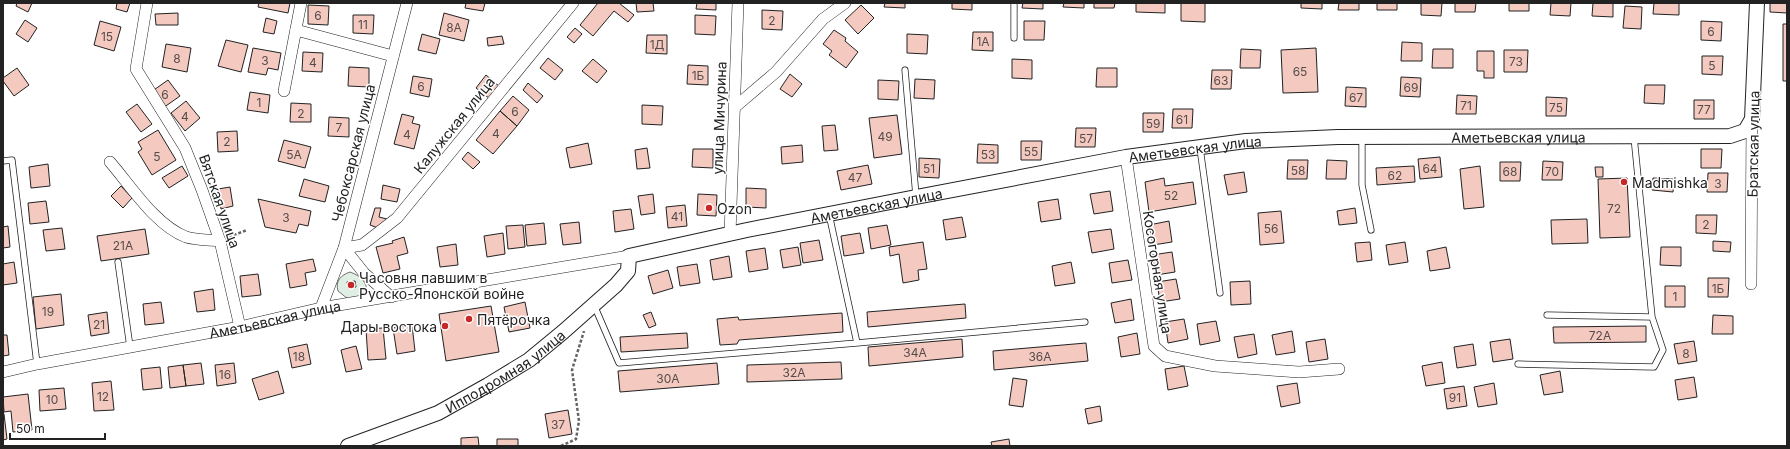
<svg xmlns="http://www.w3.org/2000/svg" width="1790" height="449" viewBox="0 0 1790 449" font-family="Inter,sans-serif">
  <rect width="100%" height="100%" fill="#fff"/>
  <path fill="#e0efe3" stroke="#6f6f6f" d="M 350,272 C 361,276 370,284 365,296 L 348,299 L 338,291 C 335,281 341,275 350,272 Z"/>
  <path fill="#f3c9c0" stroke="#222" d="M 17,3 L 32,3 L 28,12 L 16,6 Z
    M 117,3 L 130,3 L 127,12 L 116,9 Z
    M 259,3 L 290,3 L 288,13 L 258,7 Z
    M 466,3 L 485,3 L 483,11 L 465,8 Z
    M 598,3 L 619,3 L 634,15 L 628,22 L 614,11 L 593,36 L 580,25 Z
    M 636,3 L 653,3 L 654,11 L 637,12 Z
    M 697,3 L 716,3 L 716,10 L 696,9 Z
    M 885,3 L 905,3 L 905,8 L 884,7 Z
    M 952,3 L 972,3 L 972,10 L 952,9 Z
    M 1023,3 L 1043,3 L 1043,9 L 1022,8 Z
    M 1064,3 L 1084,3 L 1084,8 L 1063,7 Z
    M 1094,3 L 1115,3 L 1114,8 L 1094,8 Z
    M 1136,3 L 1165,3 L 1165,13 L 1136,12 Z
    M 1181,3 L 1205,3 L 1205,22 L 1181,21 Z
    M 1301,3 L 1322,3 L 1322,9 L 1301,8 Z
    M 1339,3 L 1359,3 L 1359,10 L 1338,10 Z
    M 1377,3 L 1397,3 L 1397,10 L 1377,10 Z
    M 1421,3 L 1442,3 L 1441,16 L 1421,15 Z
    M 1455,3 L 1476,3 L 1475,12 L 1455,12 Z
    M 1509,3 L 1529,3 L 1529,11 L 1509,11 Z
    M 1551,3 L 1571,3 L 1570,16 L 1550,15 Z
    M 1593,3 L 1613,3 L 1613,17 L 1592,16 Z
    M 1654,3 L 1679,3 L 1679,15 L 1653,14 Z
    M 1770,3 L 1787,3 L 1787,13 L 1770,12 Z
    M 308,5 L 329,6 L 328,25 L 308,24 Z
    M 861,5 L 874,18 L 858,34 L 845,20 Z
    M 1625,6 L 1642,7 L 1641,29 L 1623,28 Z
    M 762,10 L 783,11 L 782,30 L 762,29 Z
    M 178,13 L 178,25 L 156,25 L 155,14 Z
    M 444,13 L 469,20 L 464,41 L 439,35 Z
    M 353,15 L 374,15 L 373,34 L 353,33 Z
    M 695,15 L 716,16 L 715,35 L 695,34 Z
    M 266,18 L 277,21 L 274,34 L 263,32 Z
    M 25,20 L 37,28 L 28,42 L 16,34 Z
    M 100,21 L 121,27 L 114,51 L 94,45 Z
    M 1024,21 L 1045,21 L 1044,40 L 1024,40 Z
    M 1701,21 L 1722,22 L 1721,41 L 1701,40 Z
    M 1783,24 L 1787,24 L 1787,81 L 1783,81 Z
    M 575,28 L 582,34 L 574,43 L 567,37 Z
    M 834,30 L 846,38 L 845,41 L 858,52 L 846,68 L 829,55 L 832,51 L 823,44 Z
    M 973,32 L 993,32 L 993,51 L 972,50 Z
    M 422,34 L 440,39 L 436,54 L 418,50 Z
    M 907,34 L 928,35 L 927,54 L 907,53 Z
    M 647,35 L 667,35 L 667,54 L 646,53 Z
    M 502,36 L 504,44 L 488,46 L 487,38 Z
    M 226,40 L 248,45 L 241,72 L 218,66 Z
    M 1402,42 L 1422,43 L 1422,61 L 1401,61 Z
    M 166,44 L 191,48 L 187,72 L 162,67 Z
    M 253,48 L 281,53 L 278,70 L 268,68 L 266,75 L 248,72 Z
    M 1316,48 L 1318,92 L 1283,93 L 1281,50 Z
    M 1241,49 L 1261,50 L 1260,68 L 1240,68 Z
    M 1433,49 L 1453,49 L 1453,68 L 1432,68 Z
    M 1504,50 L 1528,50 L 1527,72 L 1504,72 Z
    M 1477,51 L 1494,51 L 1494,78 L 1484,78 L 1484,71 L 1477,71 Z
    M 303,52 L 323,53 L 322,72 L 302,71 Z
    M 1702,56 L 1723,56 L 1722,75 L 1702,74 Z
    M 548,58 L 563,70 L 555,80 L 540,68 Z
    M 593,59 L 607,71 L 597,83 L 582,71 Z
    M 1012,59 L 1032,60 L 1032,79 L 1012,78 Z
    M 688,65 L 708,66 L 708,85 L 687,84 Z
    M 349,67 L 369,68 L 369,87 L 348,86 Z
    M 17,68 L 29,85 L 14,96 L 3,81 L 3,78 Z
    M 1097,68 L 1117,68 L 1117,87 L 1096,87 Z
    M 1212,70 L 1232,70 L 1231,89 L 1211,89 Z
    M 790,74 L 802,84 L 792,97 L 780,89 Z
    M 486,75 L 500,87 L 490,99 L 476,88 Z
    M 413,76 L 432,79 L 429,97 L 410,93 Z
    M 1401,77 L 1421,78 L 1420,97 L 1400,96 Z
    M 915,79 L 935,80 L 934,99 L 914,98 Z
    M 168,80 L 180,96 L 163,108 L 151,92 Z
    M 878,80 L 899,81 L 898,100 L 878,99 Z
    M 528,83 L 543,96 L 537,103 L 523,90 Z
    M 1645,85 L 1665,85 L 1664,104 L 1644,103 Z
    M 1346,87 L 1366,88 L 1366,107 L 1345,106 Z
    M 250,92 L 270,95 L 268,113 L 247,110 Z
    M 1457,95 L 1477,96 L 1476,114 L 1456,114 Z
    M 513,96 L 529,110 L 517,126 L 500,111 Z
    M 1546,97 L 1567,98 L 1566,116 L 1546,116 Z
    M 1694,100 L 1714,100 L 1714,119 L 1694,119 Z
    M 186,101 L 200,118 L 185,131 L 171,113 Z
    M 291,103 L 311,104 L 311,122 L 290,122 Z
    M 137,104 L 152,124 L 141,132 L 126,112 Z
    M 642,105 L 663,106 L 662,125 L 642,124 Z
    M 1173,109 L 1193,109 L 1192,128 L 1172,128 Z
    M 500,111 L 517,126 L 493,154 L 476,140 Z
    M 1143,113 L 1164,113 L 1163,132 L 1143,132 Z
    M 402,114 L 414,117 L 412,123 L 420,125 L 414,149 L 394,144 Z
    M 897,115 L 902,154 L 874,158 L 869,118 Z
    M 329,117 L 349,118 L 349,137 L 328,136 Z
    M 835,125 L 838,150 L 824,151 L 822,126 Z
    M 1076,128 L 1096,128 L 1095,147 L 1075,147 Z
    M 158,130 L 176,160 L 152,175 L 138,152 L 142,149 L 138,142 Z
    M 237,131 L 238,151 L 218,152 L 217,132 Z
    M 284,140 L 311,147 L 305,168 L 278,161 Z
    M 1021,141 L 1042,141 L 1041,160 L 1021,160 Z
    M 588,143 L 592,164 L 570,168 L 566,148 Z
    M 978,144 L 998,145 L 998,163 L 977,163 Z
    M 802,145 L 803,162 L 782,164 L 781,147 Z
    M 647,148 L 650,168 L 637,169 L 635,150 Z
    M 693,149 L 713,149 L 713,168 L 692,167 Z
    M 1701,149 L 1722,149 L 1721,168 L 1701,168 Z
    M 468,152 L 480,162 L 473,169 L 462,159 Z
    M 1440,157 L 1442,177 L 1420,179 L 1418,159 Z
    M 919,158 L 940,159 L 939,178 L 919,177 Z
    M 1288,160 L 1308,160 L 1307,179 L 1287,179 Z
    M 1327,160 L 1347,161 L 1346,179 L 1326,179 Z
    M 1543,161 L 1563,162 L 1562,180 L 1542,180 Z
    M 1500,162 L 1521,162 L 1520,181 L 1500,181 Z
    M 48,164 L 50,186 L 31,188 L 29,167 Z
    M 868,165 L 872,184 L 841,190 L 837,171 Z
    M 182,166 L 188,176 L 169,188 L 162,178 Z
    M 1414,166 L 1415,182 L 1377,185 L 1376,168 Z
    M 1480,166 L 1484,207 L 1464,209 L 1460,169 Z
    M 1595,167 L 1603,167 L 1603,177 L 1596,177 Z
    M 1244,172 L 1247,192 L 1228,195 L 1224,175 Z
    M 1708,173 L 1728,173 L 1727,192 L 1707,192 Z
    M 1164,178 L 1165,186 L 1193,182 L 1196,204 L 1149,212 L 1145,182 Z
    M 1627,178 L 1630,237 L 1600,238 L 1598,179 Z
    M 1653,178 L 1674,179 L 1673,192 L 1652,190 Z
    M 304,179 L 329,186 L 325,202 L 299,196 Z
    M 383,185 L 400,189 L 397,202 L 381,199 Z
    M 121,186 L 132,198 L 123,208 L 111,196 Z
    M 230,187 L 233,206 L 221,209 L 218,189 Z
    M 746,188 L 766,189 L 766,208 L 746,207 Z
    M 1110,191 L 1113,211 L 1094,214 L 1090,194 Z
    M 653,194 L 655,213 L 641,215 L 638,196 Z
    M 698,194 L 717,195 L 716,216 L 697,215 Z
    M 258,199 L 311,211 L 308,226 L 299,224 L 296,233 L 265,227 Z
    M 1058,199 L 1061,219 L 1041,222 L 1038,202 Z
    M 46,201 L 49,222 L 30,224 L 28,203 Z
    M 685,205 L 687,226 L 668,228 L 666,207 Z
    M 375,208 L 381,208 L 379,217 L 387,219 L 378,228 L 370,225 Z
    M 1355,208 L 1357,223 L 1339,225 L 1337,211 Z
    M 631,209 L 634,229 L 615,232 L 613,211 Z
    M 1281,211 L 1284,243 L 1260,245 L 1258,213 Z
    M 1696,215 L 1717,215 L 1716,234 L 1696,233 Z
    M 962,217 L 966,237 L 946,240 L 943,220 Z
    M 1587,219 L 1588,243 L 1552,244 L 1551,220 Z
    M 1169,221 L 1172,242 L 1153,245 L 1149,225 Z
    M 579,222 L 581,243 L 563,245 L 560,224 Z
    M 544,223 L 546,244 L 527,246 L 525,225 Z
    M 523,225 L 525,247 L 508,249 L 506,226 Z
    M 887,225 L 891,245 L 871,249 L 868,228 Z
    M 8,226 L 10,247 L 3,248 L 3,227 Z
    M 62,228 L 65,249 L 46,251 L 43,230 Z
    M 145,229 L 149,254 L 101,261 L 97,236 Z
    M 1111,229 L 1114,249 L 1092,253 L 1088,232 Z
    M 503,233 L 505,254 L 487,257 L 484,236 Z
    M 860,233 L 864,253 L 844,256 L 841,236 Z
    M 404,237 L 408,253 L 397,256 L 400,269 L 383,273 L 376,247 L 393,243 L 392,241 Z
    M 819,240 L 823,260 L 803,263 L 800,243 Z
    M 1713,241 L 1731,242 L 1730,252 L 1713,251 Z
    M 923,242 L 927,269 L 918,270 L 919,280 L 903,283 L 899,254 L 890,256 L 889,247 Z
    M 1370,242 L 1372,260 L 1357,262 L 1355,243 Z
    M 1405,242 L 1408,262 L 1389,265 L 1386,245 Z
    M 456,244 L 458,265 L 440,267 L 437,247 Z
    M 798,247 L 801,265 L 783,268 L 780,250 Z
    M 1446,247 L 1450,268 L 1430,271 L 1427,251 Z
    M 1661,247 L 1681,247 L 1681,266 L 1660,265 Z
    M 765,248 L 768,269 L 749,272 L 746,251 Z
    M 1172,252 L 1175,272 L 1156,275 L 1152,255 Z
    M 729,256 L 732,277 L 713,280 L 710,260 Z
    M 313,259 L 316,271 L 305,273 L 307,285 L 290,288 L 286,264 Z
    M 1128,260 L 1132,280 L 1112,283 L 1109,263 Z
    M 14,262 L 17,283 L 3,285 L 3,264 Z
    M 1071,262 L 1075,283 L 1055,286 L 1052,266 Z
    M 697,264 L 700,283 L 680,286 L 677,267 Z
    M 668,270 L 673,288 L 653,294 L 648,276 Z
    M 258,274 L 261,295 L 242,297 L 240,276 Z
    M 1708,278 L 1729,278 L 1728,297 L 1708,297 Z
    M 1176,279 L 1180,299 L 1160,302 L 1157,282 Z
    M 355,281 L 356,287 L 348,288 L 347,282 Z
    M 1250,281 L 1251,304 L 1231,305 L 1230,282 Z
    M 1665,286 L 1685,286 L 1685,307 L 1665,307 Z
    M 213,289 L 215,310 L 197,312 L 194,292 Z
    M 61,294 L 64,325 L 36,329 L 33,297 Z
    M 1131,299 L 1134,320 L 1115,323 L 1111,303 Z
    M 161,302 L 164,323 L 145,325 L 143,304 Z
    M 525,302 L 530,328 L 509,332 L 504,307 Z
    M 965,304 L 966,318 L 868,327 L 867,312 Z
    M 491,306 L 499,352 L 446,361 L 439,314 Z
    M 107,312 L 109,333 L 91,336 L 88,315 Z
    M 651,312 L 656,325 L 649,328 L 643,315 Z
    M 842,313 L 843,332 L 739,340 L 737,344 L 720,345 L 717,319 L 738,317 L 739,320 Z
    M 1713,315 L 1733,316 L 1733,334 L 1712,334 Z
    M 1184,319 L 1188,339 L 1168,343 L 1165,322 Z
    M 1216,321 L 1220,341 L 1200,345 L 1197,324 Z
    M 412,325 L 415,351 L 397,354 L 393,328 Z
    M 1646,326 L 1646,342 L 1554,343 L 1553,327 Z
    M 383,328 L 386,359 L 368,360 L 366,329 Z
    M 1292,331 L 1295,352 L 1276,355 L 1272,335 Z
    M 687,333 L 688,348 L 621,352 L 620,337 Z
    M 1137,333 L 1140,354 L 1121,357 L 1118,337 Z
    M 1254,334 L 1257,354 L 1238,358 L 1234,337 Z
    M 3,335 L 7,335 L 9,355 L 3,356 Z
    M 962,339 L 963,357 L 869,366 L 868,347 Z
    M 1325,339 L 1328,359 L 1309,362 L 1306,342 Z
    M 1510,339 L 1513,359 L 1493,362 L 1490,342 Z
    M 1694,341 L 1697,361 L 1678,364 L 1674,344 Z
    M 1086,343 L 1088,361 L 994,370 L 993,351 Z
    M 307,344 L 311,364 L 292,368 L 288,348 Z
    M 1473,344 L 1476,365 L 1457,368 L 1454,347 Z
    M 356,346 L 362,369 L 346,372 L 341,350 Z
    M 841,362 L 842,379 L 747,382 L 747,365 Z
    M 1442,362 L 1445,383 L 1426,386 L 1422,366 Z
    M 201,363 L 204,384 L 186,386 L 183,365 Z
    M 234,363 L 236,383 L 217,386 L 215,365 Z
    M 717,363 L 719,384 L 620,392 L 618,371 Z
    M 183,365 L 186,386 L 170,388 L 168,367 Z
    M 1184,366 L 1188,386 L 1168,390 L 1165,369 Z
    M 160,367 L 162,388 L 143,390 L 141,369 Z
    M 278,371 L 284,393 L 259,400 L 252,379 Z
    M 1560,371 L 1563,392 L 1544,395 L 1540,375 Z
    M 1694,377 L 1697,397 L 1678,400 L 1675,380 Z
    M 1013,378 L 1027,380 L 1023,407 L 1009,405 Z
    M 111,381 L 114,410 L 94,411 L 92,383 Z
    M 1297,383 L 1300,403 L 1281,407 L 1277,386 Z
    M 1494,383 L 1497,404 L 1478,407 L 1474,387 Z
    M 1464,386 L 1467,406 L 1447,409 L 1444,389 Z
    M 64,388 L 66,409 L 40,411 L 39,390 Z
    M 28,394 L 32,430 L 13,432 L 11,411 L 4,412 L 3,397 Z
    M 1100,406 L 1102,421 L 1088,424 L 1085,409 Z
    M 568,410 L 572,434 L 549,438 L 545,414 Z
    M 3,414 L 4,414 L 7,439 L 3,440 Z
    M 478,437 L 479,446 L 461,446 L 461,438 Z
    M 497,439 L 518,439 L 518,446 L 497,446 Z
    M 1009,439 L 1010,446 L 992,446 L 991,442 Z"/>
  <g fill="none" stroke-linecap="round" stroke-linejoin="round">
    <defs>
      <path id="service" d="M 1014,3 L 1014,38
        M 905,70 L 916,196
        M 1362,137 L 1362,185 L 1371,230
        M 1200,148 L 1220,293
        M 3,161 L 12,160 L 37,364
        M 829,214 L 857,343 L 1085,322
        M 118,262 L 130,347
        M 594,305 L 619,363 L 857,343
        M 1547,315 L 1652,317
        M 1518,364 L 1654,367 L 1663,350 L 1652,317 L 1634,137"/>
      <g id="minor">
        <path d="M 147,3 L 136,69 L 185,148 L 202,190 L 220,241 L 240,327"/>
        <path d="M 296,30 L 393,56"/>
        <path d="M 284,91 L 301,3"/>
        <path d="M 735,107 L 776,72 L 823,19 L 845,3"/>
        <path d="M 1126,157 L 1154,346 L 1165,356 L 1215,366 L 1299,372 L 1339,369"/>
        <path d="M 110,162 C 131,186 155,225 186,237 C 196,240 209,240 220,241"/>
        <path d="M 730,234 L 738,3"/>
        <path d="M 1751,284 L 1752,119"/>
        <path d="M 391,297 L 364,273 L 344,248 L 362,245 L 397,218 L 573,3"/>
        <path d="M 321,308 L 344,248 L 407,3"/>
        <path id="s1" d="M 3,372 L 37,364 L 240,327 L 321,308 L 629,256"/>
      </g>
      <g id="tertiary">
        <path id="s2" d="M 348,446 L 438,413 L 488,385 L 529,360 L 563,332 L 616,285 L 628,271 L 629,256 L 747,230 L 916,197 L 1126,157 L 1246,141 L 1338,137 L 1730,136 L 1745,131 L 1752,119 L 1757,3"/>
      </g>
    </defs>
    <use href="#service" stroke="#222" stroke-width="7"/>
    <use href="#minor" stroke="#222" stroke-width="12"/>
    <use href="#tertiary" stroke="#222" stroke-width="16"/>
    <path stroke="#646464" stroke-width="2.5" stroke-dasharray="3 2" stroke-linecap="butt" d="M 229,237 L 247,230
      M 561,446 L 576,439 L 579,421 L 572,370 L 584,331"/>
    <use href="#service" stroke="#fff" stroke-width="5.5"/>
    <use href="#minor" stroke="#fff" stroke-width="11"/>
    <use href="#tertiary" stroke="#fff" stroke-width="14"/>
  </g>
  <g fill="#c62828" stroke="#fff" stroke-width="1.5">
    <circle cx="1624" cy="182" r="4"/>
    <circle cx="709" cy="208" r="4"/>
    <circle cx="351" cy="285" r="4"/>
    <circle cx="469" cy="319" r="4"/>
    <circle cx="445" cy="326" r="4"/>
  </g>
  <g text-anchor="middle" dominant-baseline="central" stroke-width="3" stroke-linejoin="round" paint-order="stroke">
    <g font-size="12" fill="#564c4a">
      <text x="318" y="15">6</text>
      <text x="772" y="20">2</text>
      <text x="363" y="24">11</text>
      <text x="454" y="27">8А</text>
      <text x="1711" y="31">6</text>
      <text x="107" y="36">15</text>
      <text x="983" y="41">1А</text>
      <text x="657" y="44">1Д</text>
      <text x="177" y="58">8</text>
      <text x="265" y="60">3</text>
      <text x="1516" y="61">73</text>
      <text x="313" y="62">4</text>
      <text x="1712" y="65">5</text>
      <text x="1300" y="71">65</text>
      <text x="698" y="75">1Б</text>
      <text x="1221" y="80">63</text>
      <text x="421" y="86">6</text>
      <text x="1411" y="87">69</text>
      <text x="165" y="94">6</text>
      <text x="1356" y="97">67</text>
      <text x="259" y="102">1</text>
      <text x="1466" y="105">71</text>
      <text x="1556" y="107">75</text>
      <text x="1704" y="109">77</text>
      <text x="515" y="111">6</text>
      <text x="301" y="113">2</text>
      <text x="185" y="116">4</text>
      <text x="1182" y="119">61</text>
      <text x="1153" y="123">59</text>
      <text x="339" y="127">7</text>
      <text x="496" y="133">4</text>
      <text x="407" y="134">4</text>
      <text x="885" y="136">49</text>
      <text x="1086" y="138">57</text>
      <text x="227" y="141">2</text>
      <text x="1031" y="151">55</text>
      <text x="294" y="154">5А</text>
      <text x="988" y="154">53</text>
      <text x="157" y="156">5</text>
      <text x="929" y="168">51</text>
      <text x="1430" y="168">64</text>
      <text x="1298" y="170">58</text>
      <text x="1510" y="171">68</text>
      <text x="1552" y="171">70</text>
      <text x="1395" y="175">62</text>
      <text x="855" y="177">47</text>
      <text x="1718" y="183">3</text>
      <text x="1171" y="195">52</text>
      <text x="1614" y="208">72</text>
      <text x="677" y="216">41</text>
      <text x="286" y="217">3</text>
      <text x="1706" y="224">2</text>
      <text x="1271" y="228">56</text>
      <text x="123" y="245">21А</text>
      <text x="1718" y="288">1Б</text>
      <text x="1675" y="296">1</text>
      <text x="48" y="311">19</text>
      <text x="99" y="324">21</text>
      <text x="1600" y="335">72А</text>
      <text x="915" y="352">34А</text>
      <text x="1686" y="353">8</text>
      <text x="299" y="356">18</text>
      <text x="1040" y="356">36А</text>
      <text x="794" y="372">32А</text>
      <text x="225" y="374">16</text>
      <text x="668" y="378">30А</text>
      <text x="103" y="396">12</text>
      <text x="1455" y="397">91</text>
      <text x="52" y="399">10</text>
      <text x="558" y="424">37</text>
    </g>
    <g font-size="14" fill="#222" stroke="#fff">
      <text transform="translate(719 118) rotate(-88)">улица Мичурина</text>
      <text transform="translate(454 125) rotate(-51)">Калужская улица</text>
      <text stroke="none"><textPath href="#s2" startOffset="1250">Аметьевская улица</textPath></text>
      <text transform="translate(1753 144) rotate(-89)">Братская улица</text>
      <text stroke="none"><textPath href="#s2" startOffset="926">Аметьевская улица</textPath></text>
      <text transform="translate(353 153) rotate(-76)">Чебоксарская улица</text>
      <text transform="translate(220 201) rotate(71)">Вятская улица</text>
      <text stroke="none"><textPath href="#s2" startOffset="602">Аметьевская улица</textPath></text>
      <text transform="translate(1158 272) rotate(81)">Косогорная улица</text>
      <text stroke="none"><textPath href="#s1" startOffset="277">Аметьевская улица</textPath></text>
      <text stroke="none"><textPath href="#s2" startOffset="175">Ипподромная улица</textPath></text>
    </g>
    <g font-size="14" fill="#222" stroke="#fff" text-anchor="start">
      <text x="1632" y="182">Madmishka</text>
      <text x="717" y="208">Ozon</text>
      <text x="359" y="277">Часовня павшим в<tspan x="359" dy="16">Русско-Японской войне</tspan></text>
      <text x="477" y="319">Пятёрочка</text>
      <text x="437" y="326" text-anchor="end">Дары востока</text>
    </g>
  </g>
  <rect width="1790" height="449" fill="none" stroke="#222222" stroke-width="8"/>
  <path d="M10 433v6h95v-6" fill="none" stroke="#222222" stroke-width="2"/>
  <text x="16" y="433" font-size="12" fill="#222222" stroke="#ffffff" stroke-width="3" paint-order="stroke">50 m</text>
</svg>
